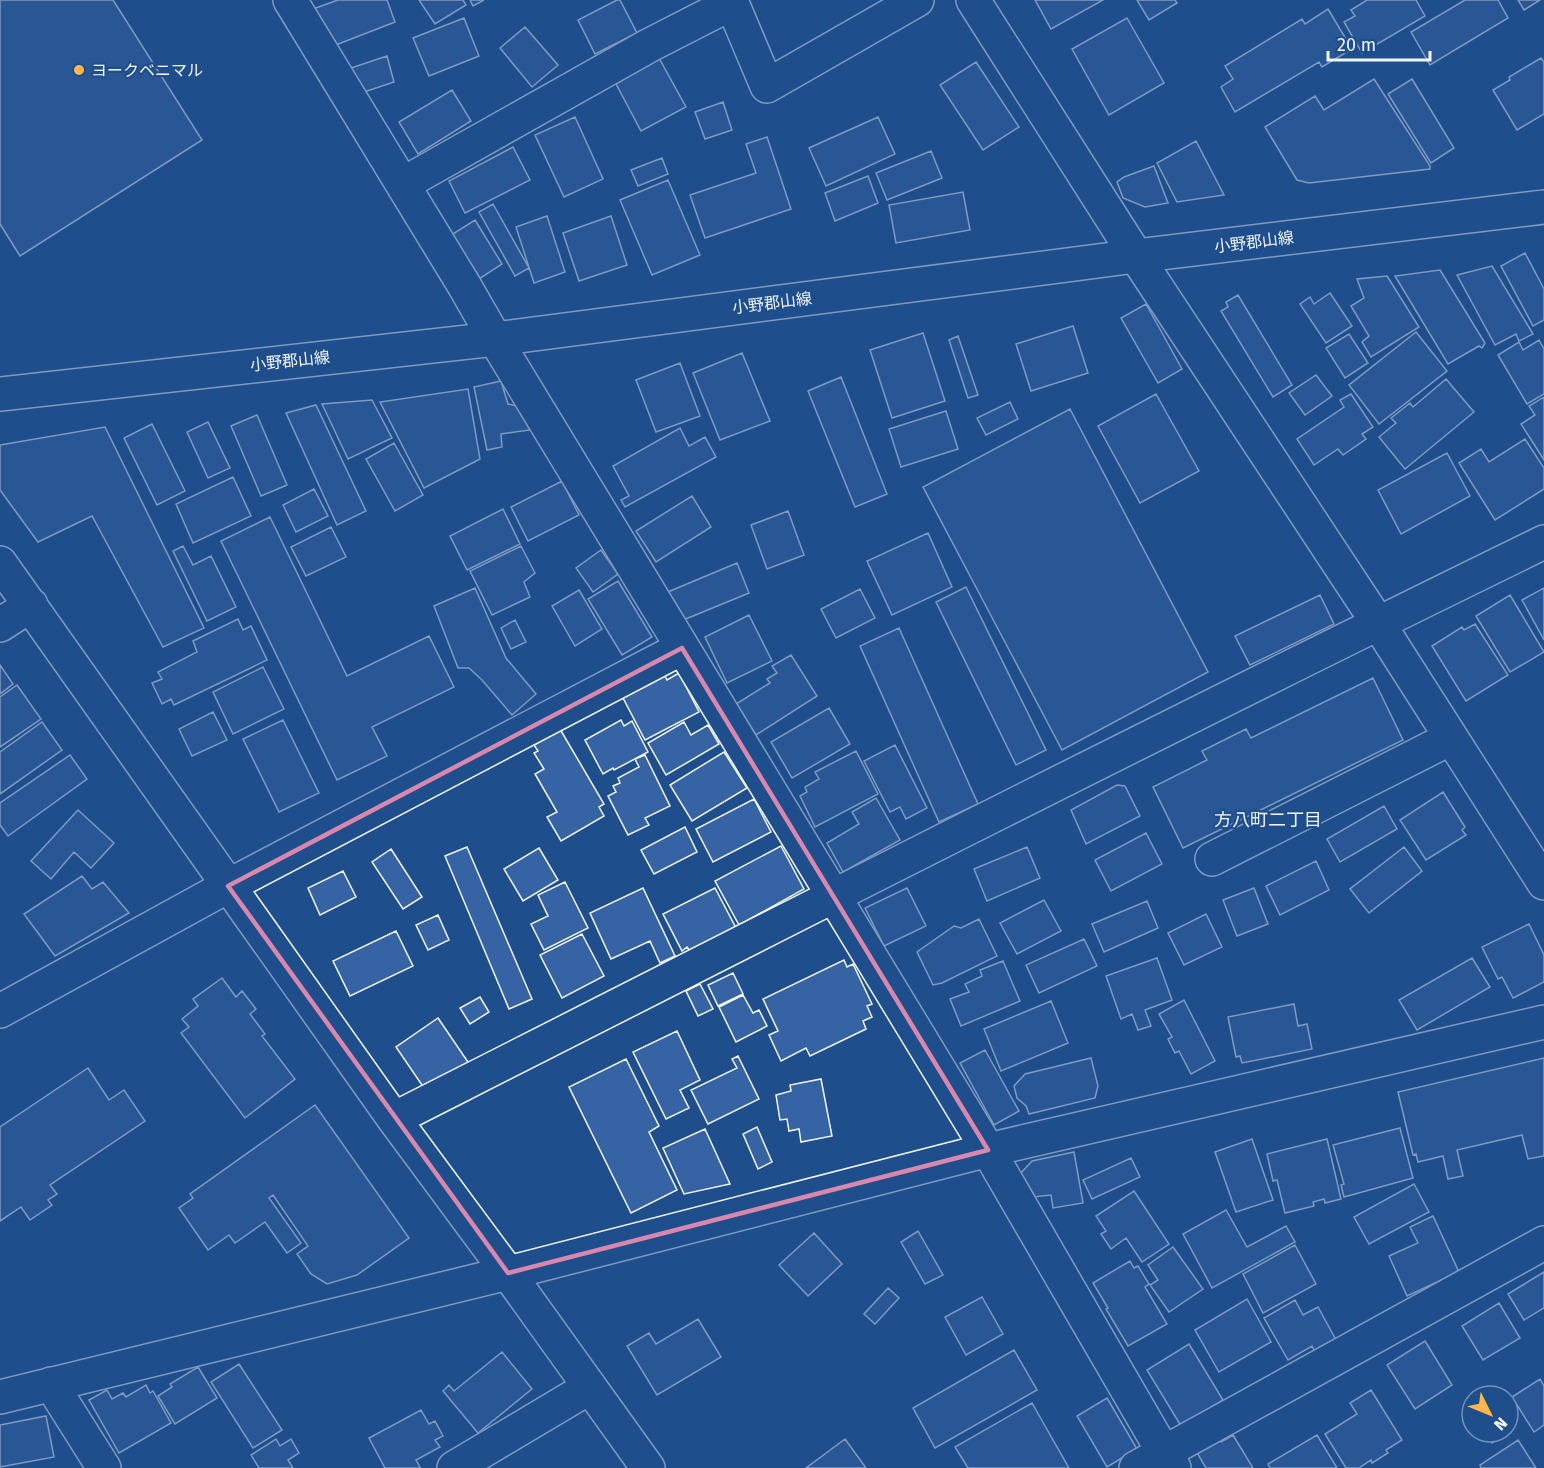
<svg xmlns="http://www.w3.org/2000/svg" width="1544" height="1468" viewBox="0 0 1544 1468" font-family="'Fira Sans','Noto Sans JP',sans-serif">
  <rect width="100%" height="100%" fill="#1f4e8c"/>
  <path fill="#3563a3" stroke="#f2f6ff" stroke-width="1.5" d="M 0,0 L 113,0 L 202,140 L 20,256 L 0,224 Z
    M 338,0 L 387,0 L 395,22 L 328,48 L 313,9 Z
    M 419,0 L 463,0 L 466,5 L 435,24 Z
    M 470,0 L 484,0 L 473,6 Z
    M 617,0 L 620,0 L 637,33 L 595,54 L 578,20 Z
    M 1035,0 L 1103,0 L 1051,29 Z
    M 1137,0 L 1175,0 L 1177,3 L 1149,20 Z
    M 1367,0 L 1416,0 L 1425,16 L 1362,53 L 1344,22 L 1355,16 L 1351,10 Z
    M 1465,0 L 1498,0 L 1508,18 L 1430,65 L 1411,32 Z
    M 1518,0 L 1540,0 L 1524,10 Z
    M 1328,9 L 1352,49 L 1322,67 L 1319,62 L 1235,112 L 1221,87 L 1233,79 L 1225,66 L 1302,19 L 1305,24 Z
    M 464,18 L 479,56 L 429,76 L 413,38 Z
    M 1127,18 L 1164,83 L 1109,115 L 1072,49 Z
    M 525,27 L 558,65 L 532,87 L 500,48 Z
    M 387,56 L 394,82 L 352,96 L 345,70 Z
    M 659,58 L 686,107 L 641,131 L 615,82 Z
    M 1541,58 L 1544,62 L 1544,114 L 1517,130 L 1493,90 L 1510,80 L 1509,77 Z
    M 976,62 L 1019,127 L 983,150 L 940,85 Z
    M 1374,79 L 1430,166 L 1430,169 L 1309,183 L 1297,180 L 1265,127 L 1315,96 L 1324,110 Z
    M 1412,79 L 1454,148 L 1431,163 L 1388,94 Z
    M 452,90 L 471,121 L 418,154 L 399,122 Z
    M 723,102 L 732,130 L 705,139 L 695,112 Z
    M 575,117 L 603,179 L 564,197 L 535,135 Z
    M 878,117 L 895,154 L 826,186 L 809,148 Z
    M 767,137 L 791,209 L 705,238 L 690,195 L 756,173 L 746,144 Z
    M 1196,141 L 1224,195 L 1177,202 L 1157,163 Z
    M 513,147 L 530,180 L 465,213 L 449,181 Z
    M 931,151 L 942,178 L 887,200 L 876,173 Z
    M 662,158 L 668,174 L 638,186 L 631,170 Z
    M 1154,166 L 1168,203 L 1145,207 L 1123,198 L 1117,182 L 1124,177 Z
    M 868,176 L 878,203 L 835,221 L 825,193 Z
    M 668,180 L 700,255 L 652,275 L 620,200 Z
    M 963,192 L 970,230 L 896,243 L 889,205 Z
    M 493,204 L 529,268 L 515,276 L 479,212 Z
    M 547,216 L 565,272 L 534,283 L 516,227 Z
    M 611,216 L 627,265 L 579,281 L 563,233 Z
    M 475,220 L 502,264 L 476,281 L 448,237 Z
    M 1525,253 L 1544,289 L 1544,320 L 1533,326 L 1501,266 Z
    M 1492,266 L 1533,334 L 1519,341 L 1516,334 L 1495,345 L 1457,275 Z
    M 1440,270 L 1485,343 L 1482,348 L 1479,346 L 1448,364 L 1395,276 Z
    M 1387,276 L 1419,327 L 1371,357 L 1362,342 L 1369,336 L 1351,306 L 1364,298 L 1357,279 Z
    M 1330,293 L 1352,326 L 1326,343 L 1300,304 L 1310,297 L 1314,304 Z
    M 1238,295 L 1292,385 L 1273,397 L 1221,311 L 1228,307 L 1226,302 Z
    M 1146,304 L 1182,369 L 1158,383 L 1121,318 Z
    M 1073,326 L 1088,373 L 1031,391 L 1016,344 Z
    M 1416,332 L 1447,371 L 1379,424 L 1349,385 Z
    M 923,333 L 945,401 L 892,418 L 870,350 Z
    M 1349,334 L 1368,363 L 1345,378 L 1326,348 Z
    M 958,336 L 978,395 L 968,398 L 949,340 Z
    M 1539,340 L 1544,349 L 1544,394 L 1527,404 L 1498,355 L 1519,342 L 1523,350 Z
    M 742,353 L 770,421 L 720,440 L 693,373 Z
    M 680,363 L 700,416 L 656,432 L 636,380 Z
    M 1316,375 L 1332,396 L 1305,415 L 1289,393 Z
    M 841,377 L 887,494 L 855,507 L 808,391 Z
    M 1446,379 L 1474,412 L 1405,469 L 1379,437 L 1396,423 L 1391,418 L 1410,403 L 1413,407 Z
    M 501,381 L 508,404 L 517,406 L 530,430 L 501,434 L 502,447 L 487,450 L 474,387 Z
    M 468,389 L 480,459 L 424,488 L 380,402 Z
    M 1156,394 L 1199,471 L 1140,503 L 1098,426 Z
    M 1351,394 L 1373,427 L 1362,434 L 1366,439 L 1343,455 L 1338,449 L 1314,465 L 1297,439 L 1344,407 L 1340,400 Z
    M 1544,397 L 1544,460 L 1521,424 L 1535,415 L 1529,406 Z
    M 372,400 L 392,438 L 348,459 L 322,404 Z
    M 1010,402 L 1018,419 L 986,435 L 977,418 Z
    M 316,405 L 366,511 L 337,525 L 286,413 Z
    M 1070,409 L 1208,672 L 1062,750 L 923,487 Z
    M 946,411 L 958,449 L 901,467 L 889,429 Z
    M 257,415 L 287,485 L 261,496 L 231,426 Z
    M 208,422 L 230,468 L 208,478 L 187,432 Z
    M 152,424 L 185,491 L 157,505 L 124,438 Z
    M 105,427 L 204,628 L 163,647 L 92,516 L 38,542 L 0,490 L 0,445 Z
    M 680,428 L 689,446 L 705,437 L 716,457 L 625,507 L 621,500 L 629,496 L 613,466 Z
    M 1525,439 L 1544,468 L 1544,489 L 1495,520 L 1459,463 L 1481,449 L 1489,462 Z
    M 394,443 L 423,495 L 395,511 L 366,459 Z
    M 1447,453 L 1470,496 L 1401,534 L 1378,490 Z
    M 233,477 L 251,516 L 193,543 L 176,504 Z
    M 562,481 L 579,515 L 528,541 L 511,507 Z
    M 314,489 L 328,516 L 296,532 L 283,505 Z
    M 692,496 L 711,527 L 656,562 L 636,531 Z
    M 503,509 L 520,544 L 467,570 L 450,536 Z
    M 788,511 L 804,555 L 767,569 L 751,525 Z
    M 270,517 L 347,676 L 429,636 L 454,687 L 372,727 L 387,756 L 337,780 L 221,541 Z
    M 331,527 L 346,557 L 306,576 L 291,547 Z
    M 928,533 L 952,587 L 892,615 L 867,561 Z
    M 183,546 L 193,565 L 211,556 L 236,607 L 207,621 L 173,551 Z
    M 521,546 L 535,573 L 524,582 L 530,597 L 492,615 L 470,571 Z
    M 601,550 L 618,574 L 593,592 L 576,568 Z
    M 737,563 L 749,593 L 676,623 L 663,594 Z
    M 618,581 L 652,637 L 622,655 L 588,599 Z
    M 966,587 L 1046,750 L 1016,765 L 936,602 Z
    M 475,588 L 506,658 L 536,694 L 512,715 L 482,680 L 469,668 L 458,668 L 434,606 Z
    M 1544,588 L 1544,640 L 1522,600 Z
    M 860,589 L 875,618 L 836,638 L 821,609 Z
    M 579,590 L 602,629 L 575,646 L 552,606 Z
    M 1320,595 L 1334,624 L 1250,665 L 1235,636 Z
    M 1510,595 L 1544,652 L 1510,672 L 1476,616 Z
    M 749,615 L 772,661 L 727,683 L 705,637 Z
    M 238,619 L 243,630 L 251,626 L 267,660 L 174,705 L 171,699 L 162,704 L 152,683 L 162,679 L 158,672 L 197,652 L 193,641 Z
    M 515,620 L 526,642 L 511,649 L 501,628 Z
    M 1475,624 L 1508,675 L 1466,701 L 1432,646 L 1462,627 L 1464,630 Z
    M 899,628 L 978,804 L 939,822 L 860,646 Z
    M 791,655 L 817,696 L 756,735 L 736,704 L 770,683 L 767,679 L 777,673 L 772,666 Z
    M 0,665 L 13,684 L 0,694 Z
    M 263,667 L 284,709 L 233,734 L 213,692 Z
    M 679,673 L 699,712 L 645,740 L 622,696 L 664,674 L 667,680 Z
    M 1373,678 L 1403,740 L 1183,848 L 1153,787 L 1207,760 L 1202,751 L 1246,729 L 1251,738 Z
    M 17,685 L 41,719 L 0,747 L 0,697 Z
    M 829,708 L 850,744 L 792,778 L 771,742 Z
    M 213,712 L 227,740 L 192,756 L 179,729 Z
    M 283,720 L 319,793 L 279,812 L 243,739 Z
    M 621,720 L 624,726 L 632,721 L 648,752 L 614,770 L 613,768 L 603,774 L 585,740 Z
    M 42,722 L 62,750 L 0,794 L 0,752 Z
    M 684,722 L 691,735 L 708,725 L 719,744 L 666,775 L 648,743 Z
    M 560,729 L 604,804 L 599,807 L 604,816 L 561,841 L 547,817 L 557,812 L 535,774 L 544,769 L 534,753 L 538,751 L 534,745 Z
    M 895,745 L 927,808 L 906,819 L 900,807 L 890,812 L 864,761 Z
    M 856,751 L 878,794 L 815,827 L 800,796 L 807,792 L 805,787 L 819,779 L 815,772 Z
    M 724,752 L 747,788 L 692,821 L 670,785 Z
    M 70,755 L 87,779 L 8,836 L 0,825 L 0,803 Z
    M 645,755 L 670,806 L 645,818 L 649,825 L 628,835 L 608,796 L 616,792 L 613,786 L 620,783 L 618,778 L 639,767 L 635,759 Z
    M 1117,785 L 1125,786 L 1140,816 L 1086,844 L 1071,810 Z
    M 1443,792 L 1465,827 L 1462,830 L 1466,835 L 1426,860 L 1400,820 Z
    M 876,798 L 900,840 L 843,872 L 827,843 L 859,824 L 852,812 Z
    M 754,799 L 771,832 L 713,862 L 696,829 Z
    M 1384,806 L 1397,829 L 1340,862 L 1327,839 Z
    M 78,810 L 114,843 L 91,868 L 74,852 L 51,879 L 31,861 Z
    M 685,827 L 697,852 L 654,874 L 641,850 Z
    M 1146,833 L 1162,864 L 1111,891 L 1095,860 Z
    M 781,846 L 804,889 L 739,925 L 715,881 Z
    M 467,847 L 532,999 L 509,1009 L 445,856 Z
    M 1027,847 L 1040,878 L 987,901 L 974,869 Z
    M 1404,847 L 1422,871 L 1369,913 L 1350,889 Z
    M 539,848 L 558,880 L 523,901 L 504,869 Z
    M 391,849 L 422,897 L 403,909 L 372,862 Z
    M 1316,861 L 1329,890 L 1280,915 L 1266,886 Z
    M 343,871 L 356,897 L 320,915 L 308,888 Z
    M 82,876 L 92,889 L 103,882 L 129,913 L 55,956 L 24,914 Z
    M 565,882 L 588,928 L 544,950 L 531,924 L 548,916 L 538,895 Z
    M 643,888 L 675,956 L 660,963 L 650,941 L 611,959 L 590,913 Z
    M 715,888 L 736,928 L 690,951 L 687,947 L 682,951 L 663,914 Z
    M 907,888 L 926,926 L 884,946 L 865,908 Z
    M 1254,888 L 1268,924 L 1237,936 L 1223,900 Z
    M 1044,900 L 1061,931 L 1017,954 L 1000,923 Z
    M 1147,901 L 1158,928 L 1104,952 L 1092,924 Z
    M 1206,914 L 1222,947 L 1184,965 L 1168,933 Z
    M 438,915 L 449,940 L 428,950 L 416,925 Z
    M 979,919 L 997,956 L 942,983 L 933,985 L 917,952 L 954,926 L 961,928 Z
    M 1529,924 L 1544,955 L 1544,982 L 1513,998 L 1502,977 L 1498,979 L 1482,947 Z
    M 396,931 L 413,966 L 350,996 L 333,961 Z
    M 582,934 L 604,976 L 562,998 L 540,955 Z
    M 1084,939 L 1097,966 L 1039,993 L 1026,965 Z
    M 1157,958 L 1172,1000 L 1145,1010 L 1151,1026 L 1138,1030 L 1132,1014 L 1121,1019 L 1106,976 Z
    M 1472,958 L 1490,987 L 1417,1030 L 1399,1000 Z
    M 844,960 L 847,967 L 853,964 L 872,1004 L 867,1006 L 872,1017 L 863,1021 L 866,1029 L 810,1056 L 806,1048 L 781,1061 L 769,1035 L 778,1031 L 763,999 Z
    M 1003,961 L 1020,1001 L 961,1026 L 950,999 L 969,992 L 965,984 L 982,976 L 980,970 Z
    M 733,973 L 743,994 L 718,1006 L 708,985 Z
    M 222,978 L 236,997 L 242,991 L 256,1009 L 250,1014 L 265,1034 L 262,1036 L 295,1079 L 245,1118 L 181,1033 L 189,1027 L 182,1019 L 198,1006 L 193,999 Z
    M 700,984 L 713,1009 L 698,1016 L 686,991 Z
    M 743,995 L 753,1013 L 759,1010 L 767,1026 L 736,1042 L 719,1007 Z
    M 480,997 L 489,1012 L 470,1024 L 460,1008 Z
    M 1184,1000 L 1215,1061 L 1191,1074 L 1179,1051 L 1175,1053 L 1168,1039 L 1172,1037 L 1159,1014 Z
    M 1051,1001 L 1068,1043 L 1001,1071 L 984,1029 Z
    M 1294,1004 L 1298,1026 L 1307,1024 L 1312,1049 L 1242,1063 L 1240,1056 L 1236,1057 L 1228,1017 Z
    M 438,1018 L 468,1062 L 426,1091 L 396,1047 Z
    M 677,1031 L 700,1080 L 680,1090 L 689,1108 L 666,1119 L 633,1052 Z
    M 985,1050 L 1019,1111 L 994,1125 L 960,1063 Z
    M 738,1056 L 759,1099 L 708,1124 L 691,1090 L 737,1068 L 732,1059 Z
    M 1091,1058 L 1098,1086 L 1095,1098 L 1029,1114 L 1026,1106 L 1017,1098 L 1014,1086 L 1025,1074 Z
    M 1544,1058 L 1544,1156 L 1528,1159 L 1522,1135 L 1457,1150 L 1463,1176 L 1448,1179 L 1443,1156 L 1418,1162 L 1416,1154 L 1413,1155 L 1398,1092 Z
    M 626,1059 L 659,1126 L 649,1132 L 677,1190 L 631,1213 L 569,1087 Z
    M 88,1068 L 109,1100 L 124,1090 L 145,1121 L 50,1185 L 57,1194 L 48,1200 L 52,1205 L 30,1220 L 21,1207 L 0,1221 L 0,1127 Z
    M 821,1079 L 832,1136 L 801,1142 L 799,1129 L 789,1131 L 787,1119 L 780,1120 L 776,1095 L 791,1091 L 790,1085 Z
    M 315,1105 L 409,1238 L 357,1275 L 327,1284 L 311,1274 L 297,1254 L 308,1246 L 273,1195 L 269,1198 L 301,1243 L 287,1253 L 265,1222 L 235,1243 L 229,1235 L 208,1250 L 179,1208 L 193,1198 L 190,1194 Z
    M 757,1127 L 772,1162 L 758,1169 L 743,1134 Z
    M 1400,1128 L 1413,1178 L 1344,1197 L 1341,1185 L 1344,1184 L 1333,1145 Z
    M 705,1129 L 730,1184 L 684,1194 L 663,1148 Z
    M 1252,1139 L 1273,1200 L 1236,1212 L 1215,1152 Z
    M 1327,1139 L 1341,1199 L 1325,1203 L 1324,1199 L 1313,1202 L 1314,1206 L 1285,1213 L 1277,1180 L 1273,1181 L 1267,1154 Z
    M 1074,1152 L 1083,1203 L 1053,1208 L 1051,1195 L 1033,1197 L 1033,1193 L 1020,1174 L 1032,1161 Z
    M 1131,1158 L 1140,1177 L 1092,1199 L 1083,1180 Z
    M 1414,1184 L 1429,1212 L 1369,1244 L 1354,1217 Z
    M 1134,1191 L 1169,1244 L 1142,1262 L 1126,1238 L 1111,1249 L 1101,1234 L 1106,1231 L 1096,1216 Z
    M 1226,1210 L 1247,1247 L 1286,1226 L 1295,1242 L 1212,1288 L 1183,1234 Z
    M 1433,1216 L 1459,1272 L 1407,1296 L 1389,1256 L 1418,1243 L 1410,1227 Z
    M 918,1231 L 943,1275 L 925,1284 L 901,1242 Z
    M 814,1233 L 842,1264 L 808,1296 L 779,1265 Z
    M 1295,1245 L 1316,1284 L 1263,1313 L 1243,1274 Z
    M 1173,1247 L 1203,1289 L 1169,1312 L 1150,1285 L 1158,1280 L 1148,1265 Z
    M 1130,1261 L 1134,1268 L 1138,1266 L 1149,1284 L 1145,1287 L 1167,1324 L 1128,1346 L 1106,1309 L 1108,1308 L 1093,1283 Z
    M 1544,1272 L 1544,1308 L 1524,1320 L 1508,1294 Z
    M 888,1288 L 899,1298 L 875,1324 L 864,1314 Z
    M 982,1297 L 1003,1334 L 966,1355 L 945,1317 Z
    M 1247,1299 L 1271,1342 L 1219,1372 L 1195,1330 Z
    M 1295,1300 L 1303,1315 L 1318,1307 L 1336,1340 L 1315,1352 L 1312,1346 L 1288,1360 L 1264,1318 Z
    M 1499,1303 L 1520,1338 L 1483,1360 L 1462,1326 Z
    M 698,1319 L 721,1357 L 657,1395 L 627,1346 L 649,1333 L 656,1344 Z
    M 1425,1341 L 1452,1385 L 1415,1409 L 1387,1365 Z
    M 1189,1344 L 1223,1400 L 1181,1426 L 1147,1370 Z
    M 1014,1350 L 1037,1390 L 935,1448 L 913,1408 Z
    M 502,1352 L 532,1389 L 478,1433 L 443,1391 L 449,1385 L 454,1391 Z
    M 239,1364 L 282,1430 L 253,1448 L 211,1382 Z
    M 198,1367 L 217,1398 L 175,1424 L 158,1396 L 172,1387 L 170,1384 Z
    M 1540,1379 L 1544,1386 L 1544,1425 L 1534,1432 L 1512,1397 Z
    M 146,1385 L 150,1393 L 153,1391 L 171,1423 L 119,1453 L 89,1400 L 107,1390 L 112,1399 L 123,1393 L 126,1397 Z
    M 1371,1390 L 1402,1440 L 1386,1450 L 1388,1453 L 1372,1463 L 1371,1460 L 1359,1468 L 1346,1468 L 1325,1434 L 1357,1414 L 1350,1403 Z
    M 1107,1398 L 1137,1449 L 1107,1467 L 1077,1416 Z
    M 1032,1403 L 1069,1468 L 968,1468 L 955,1447 Z
    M 421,1410 L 429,1424 L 435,1421 L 443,1436 L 435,1440 L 440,1447 L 416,1460 L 420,1467 L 419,1468 L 385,1468 L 369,1438 Z
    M 46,1416 L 54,1457 L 0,1467 L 0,1425 Z
    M 1508,1423 L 1512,1430 L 1492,1443 L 1485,1432 L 1508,1432 Z
    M 1233,1435 L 1253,1468 L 1206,1468 L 1196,1451 L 1218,1438 L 1221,1442 Z
    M 1317,1435 L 1337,1468 L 1270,1468 L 1268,1464 Z
    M 276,1439 L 280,1446 L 291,1439 L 299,1453 L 288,1460 L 293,1468 L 259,1468 L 251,1455 Z
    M 845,1439 L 866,1468 L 806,1468 Z
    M 1518,1440 L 1536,1468 L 1481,1468 L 1480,1465 Z"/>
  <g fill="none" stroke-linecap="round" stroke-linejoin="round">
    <defs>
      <path id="minor" d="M 290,0 L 464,285 L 495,339 L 988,1150 L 1164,1453 L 1174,1468
        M 973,0 L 1136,256 L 1378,623 L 1544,883
        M 403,184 L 650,45 L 732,3 L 767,86 L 917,0
        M 0,563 L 394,1119 L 508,1273 L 648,1468
        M 0,625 L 31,605
        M 1212,859 L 1451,738
        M 0,1011 L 228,886 L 682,648
        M 394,1119 C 776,925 1159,730 1544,542
        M 51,1384 L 104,1468
        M 0,1397 L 508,1273 L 988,1150 L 1544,1022
        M 454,1468 L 590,1387
        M 1136,1468 L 1544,1243"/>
      <path id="major" d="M 0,394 L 495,339 L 1136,256 L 1544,207"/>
    </defs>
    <use href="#minor" stroke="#f2f6ff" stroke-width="36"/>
    <use href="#major" stroke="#f2f6ff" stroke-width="36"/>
    <use href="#minor" stroke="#1f4e8c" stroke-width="33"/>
    <use href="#major" stroke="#1f4e8c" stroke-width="33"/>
  </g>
  <path d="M0 0H1544V1468H0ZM 682,648 L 988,1150 L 508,1273 L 228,886 Z" fill="#1f4e8c" fill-opacity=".55" fill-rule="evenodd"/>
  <path fill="none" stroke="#da87ad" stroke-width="4.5" stroke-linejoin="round" d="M 682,648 L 988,1150 L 508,1273 L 228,886 Z"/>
  <circle fill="#ffb74d" stroke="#1f4e8c" stroke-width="2" cx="79" cy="70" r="6"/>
  <g text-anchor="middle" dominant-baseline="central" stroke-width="4.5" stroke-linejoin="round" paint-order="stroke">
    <g font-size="16" fill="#f2f6ff" stroke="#1f4e8c" text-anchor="start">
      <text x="91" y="70">ヨークベニマル</text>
    </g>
    <g font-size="16" fill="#f2f6ff" stroke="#1f4e8c">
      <text transform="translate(1254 242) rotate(-7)">小野郡山線</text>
      <text transform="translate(772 303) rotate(-7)">小野郡山線</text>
      <text transform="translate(290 361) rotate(-6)">小野郡山線</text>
    </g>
    <g font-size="18" fill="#f2f6ff" stroke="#1f4e8c">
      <text x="1268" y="820">方八町二丁目</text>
    </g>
  </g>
  <g transform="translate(1490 1414) rotate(133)"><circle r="28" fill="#1f4e8c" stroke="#7391ba" stroke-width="1.5"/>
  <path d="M0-4.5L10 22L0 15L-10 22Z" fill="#ffb74d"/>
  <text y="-9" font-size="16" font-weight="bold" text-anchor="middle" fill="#f2f6ff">N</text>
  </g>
  <path d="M1328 51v9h102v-9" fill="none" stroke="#f2f6ff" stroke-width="3"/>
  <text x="1337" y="51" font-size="18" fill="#f2f6ff" stroke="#1f4e8c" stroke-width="4.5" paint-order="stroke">20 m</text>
</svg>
